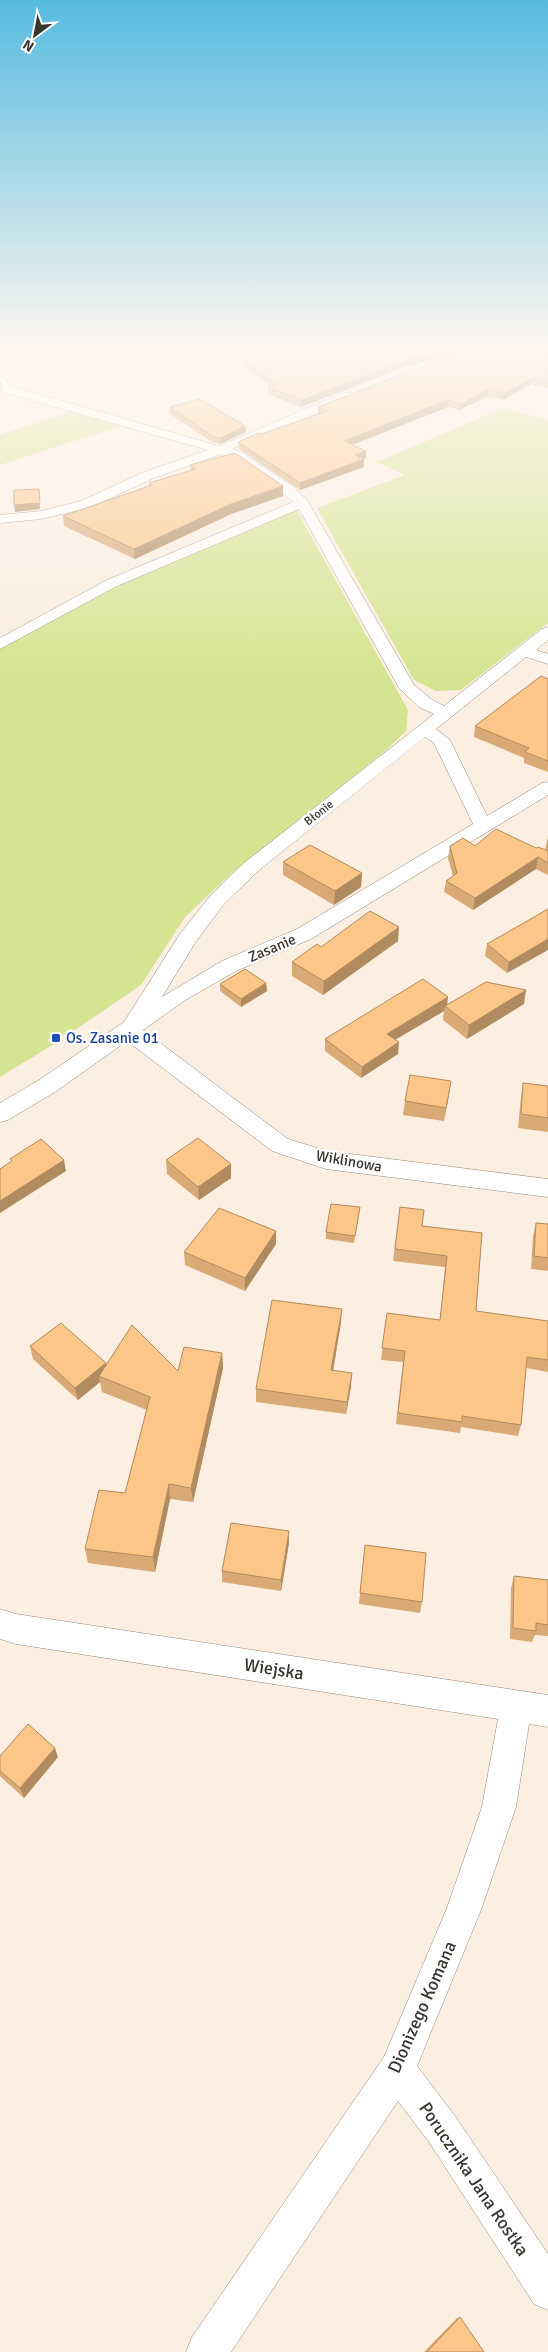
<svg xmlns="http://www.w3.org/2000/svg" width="548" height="2352" viewBox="0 0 548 2352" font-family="Signika,sans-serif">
  <rect width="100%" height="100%" fill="#fceee0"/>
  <path fill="#d4e490" d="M 503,408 L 548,420 L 548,623 L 461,690 L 436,691 L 414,680 L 317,508 L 405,475 L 377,462 Z
    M 73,411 L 121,426 L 0,465 L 0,435 Z
    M 296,509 L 408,710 L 406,731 L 384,752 L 232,873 L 185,917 L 141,985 L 66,1036 L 59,1032 L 48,1040 L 54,1044 L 0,1077 L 0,648 L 120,583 Z"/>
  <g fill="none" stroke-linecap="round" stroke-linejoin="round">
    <defs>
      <path id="street" d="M 0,377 L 4,378 L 10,386 L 219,446 L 343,393 L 351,393 L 353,396 L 351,399 L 232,449 L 241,452 L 295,488 L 307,500 L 414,685 L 431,699 L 444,706 L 542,629 L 548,627 L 548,640 L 536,650 L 548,654 L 548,664 L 526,657 L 436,729 L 450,740 L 487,816 L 542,783 L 548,782 L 548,795 L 311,939 L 236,971 L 187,999 L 143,1030 L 288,1139 L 327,1151 L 548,1179 L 548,1197 L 326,1169 L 272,1151 L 127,1041 L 55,1092 L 8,1120 L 0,1122 L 0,1103 L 39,1080 L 124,1022 L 180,934 L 210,896 L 244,863 L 434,714 L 419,707 L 399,688 L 299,509 L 117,586 L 0,649 L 0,638 L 107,580 L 293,502 C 276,485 243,462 221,454 L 154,478 L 91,507 L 41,519 L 0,523 L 0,515 L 41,511 L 81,501 L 144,472 L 208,450 L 2,392 ZM 425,737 L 434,743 L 473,824 L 297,929 L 222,961 L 162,997 L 195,943 L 224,904 L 258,871 Z
        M 0,1609 L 16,1614 L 548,1695 L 548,1727 L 529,1724 L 516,1807 L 481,1910 L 417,2066 L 455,2116 L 548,2254 L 548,2310 L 534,2304 L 429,2142 L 398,2101 L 231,2352 L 186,2352 L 192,2337 L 384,2057 L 447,1908 L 482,1807 L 498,1719 L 16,1644 L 0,1639 Z"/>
    </defs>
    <use href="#street" stroke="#978a7d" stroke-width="1"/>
    <path stroke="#bfb3a8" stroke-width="2" stroke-dasharray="1 1" stroke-linecap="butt" d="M 395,369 L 406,373"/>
    <use href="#street" fill="#fff" fill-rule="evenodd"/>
  </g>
  <path fill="#d9aa75" d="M 290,350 L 466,350 L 402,368 L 301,407 L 268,394 L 268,387 L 272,386 L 243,367 L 243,360 Z
    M 548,350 L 548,389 L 531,384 L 503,400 L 488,396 L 459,410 L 448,407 L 352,445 L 366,458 L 363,459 L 364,467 L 300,490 L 239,449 L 238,442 L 319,414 L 318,414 L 318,407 Z
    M 170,407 L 245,426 L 246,432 L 220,444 L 212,442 L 170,414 Z
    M 190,465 L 283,486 L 283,496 L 231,514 L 135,559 L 64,526 L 63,516 L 149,487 L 149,483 L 191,471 Z
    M 548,679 L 548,772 L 524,763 L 524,758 L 474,737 L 475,726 Z
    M 548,839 L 548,875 L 536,869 L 473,910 L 444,892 L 446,881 L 453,876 L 448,858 L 450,846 L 475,846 L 536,848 L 545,850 L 547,840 Z
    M 283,862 L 362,873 L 361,887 L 334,905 L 283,875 Z
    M 548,909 L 507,973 L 485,956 L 487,944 Z
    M 398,941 L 323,995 L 292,976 L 292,962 L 321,947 Z
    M 266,983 L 267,991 L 241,1007 L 220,991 L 220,984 Z
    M 447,1004 L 524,1004 L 467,1039 L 443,1020 L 444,1011 L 395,1040 L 398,1054 L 361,1078 L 325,1051 L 325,1039 Z
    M 523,1083 L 548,1086 L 548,1132 L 518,1128 L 521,1097 Z
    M 449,1095 L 444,1121 L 403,1115 L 405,1101 Z
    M 166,1160 L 231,1164 L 231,1178 L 199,1200 L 167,1174 Z
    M 360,1207 L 354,1243 L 326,1239 L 326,1232 Z
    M 400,1207 L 422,1226 L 482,1233 L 476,1311 L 548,1321 L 548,1372 L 526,1368 L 521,1425 L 518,1436 L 461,1427 L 460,1433 L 396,1424 L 403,1362 L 381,1360 L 387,1313 L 440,1320 L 445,1267 L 393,1261 Z
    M 536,1223 L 548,1224 L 548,1271 L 531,1269 L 533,1236 Z
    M 276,1231 L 276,1244 L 245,1291 L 185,1265 L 184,1252 Z
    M 341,1322 L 333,1371 L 351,1386 L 346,1414 L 256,1402 L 256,1389 Z
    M 30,1346 L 106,1363 L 106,1366 L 178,1371 L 222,1353 L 223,1368 L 193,1502 L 170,1499 L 155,1572 L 88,1563 L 85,1549 L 125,1493 L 147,1410 L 102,1392 L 100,1382 L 78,1400 L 33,1359 Z
    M 289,1543 L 281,1591 L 222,1582 L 222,1571 Z
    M 365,1545 L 422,1602 L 420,1613 L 359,1604 Z
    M 514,1576 L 548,1580 L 548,1636 L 535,1635 L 532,1642 L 510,1639 L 511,1588 Z
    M 0,1756 L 58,1757 L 24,1798 L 0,1776 Z
    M 460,2317 L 484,2352 L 424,2352 L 457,2318 Z"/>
  <path fill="#b08b5f" d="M 443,350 L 466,350 L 402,368 L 301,407 L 302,400 L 402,362 Z
    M 532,378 L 531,384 L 503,400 L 504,394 Z
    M 489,389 L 488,396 L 459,410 L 460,404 Z
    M 448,400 L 448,407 L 344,448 L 344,441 Z
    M 245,426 L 246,432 L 220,444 L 220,438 Z
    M 366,451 L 366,458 L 355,462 L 355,455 Z
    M 364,459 L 364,467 L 300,490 L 300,483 Z
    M 283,486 L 283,496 L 231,514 L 135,559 L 134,549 L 231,504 Z
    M 39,489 L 40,509 L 15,512 L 14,505 Z
    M 538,857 L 536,869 L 473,910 L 475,898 Z
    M 362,873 L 361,887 L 334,905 L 335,891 Z
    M 399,927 L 398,941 L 323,995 L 324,981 Z
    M 548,939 L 548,950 L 507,973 L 509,962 Z
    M 266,983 L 267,991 L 241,1007 L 241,999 Z
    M 526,990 L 524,1004 L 467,1039 L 469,1025 Z
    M 448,997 L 447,1008 L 445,1006 L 444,1011 L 386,1045 L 387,1034 Z
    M 399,1042 L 398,1054 L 361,1078 L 362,1067 Z
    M 451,1081 L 449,1095 L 444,1121 L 446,1108 Z
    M 64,1160 L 66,1171 L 0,1213 L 0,1201 Z
    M 231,1164 L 231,1178 L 199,1200 L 198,1187 Z
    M 276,1231 L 276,1244 L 245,1291 L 245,1278 Z
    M 342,1309 L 341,1322 L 331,1383 L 331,1370 Z
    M 222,1353 L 223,1368 L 193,1502 L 191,1488 Z
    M 106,1363 L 108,1375 L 99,1376 L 100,1382 L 78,1400 L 75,1388 Z
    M 352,1373 L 351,1386 L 346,1414 L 347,1402 Z
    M 169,1484 L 170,1499 L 155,1572 L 153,1557 Z
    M 289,1531 L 289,1543 L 281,1591 L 281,1580 Z
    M 55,1748 L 58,1757 L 24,1798 L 20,1788 Z"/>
  <path fill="#fcc688" stroke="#b08b5f" d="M 290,350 L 443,350 L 402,362 L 302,400 L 268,387 L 278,384 L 243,360 Z
    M 479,350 L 548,350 L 548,382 L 532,378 L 504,394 L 489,389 L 460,404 L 448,400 L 344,441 L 366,451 L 355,455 L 364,459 L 300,483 L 238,442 L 259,433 L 261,434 L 328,411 L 318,407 L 411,371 Z
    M 200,399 L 245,426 L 220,438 L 212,436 L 170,407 Z
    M 235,453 L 283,486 L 231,504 L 134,549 L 63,516 L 152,485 L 149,483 L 196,469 L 190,465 Z
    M 39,489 L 40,503 L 14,505 L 14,490 Z
    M 541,676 L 548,679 L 548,761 L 525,752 L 529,748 L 475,726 Z
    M 496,829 L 536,848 L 538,847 L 548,851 L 548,863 L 538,857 L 475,898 L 446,881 L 457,873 L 450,846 L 463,838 L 475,846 Z
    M 310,845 L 362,873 L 335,891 L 283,862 Z
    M 548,909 L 548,939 L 509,962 L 487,944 Z
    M 370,911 L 399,927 L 324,981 L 292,962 L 317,944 L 321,947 Z
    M 245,969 L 266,983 L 241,999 L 220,984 Z
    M 423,979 L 448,997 L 387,1034 L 399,1042 L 362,1067 L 325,1039 Z
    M 486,982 L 526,990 L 469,1025 L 445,1006 Z
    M 410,1075 L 451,1081 L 446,1108 L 405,1101 Z
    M 523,1083 L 548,1086 L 548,1118 L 521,1114 Z
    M 198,1138 L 231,1164 L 198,1187 L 166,1160 Z
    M 41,1139 L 64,1160 L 0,1201 L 0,1169 L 12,1161 L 10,1159 Z
    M 331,1204 L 360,1207 L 355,1236 L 326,1232 Z
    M 400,1207 L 424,1210 L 422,1226 L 482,1233 L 476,1311 L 548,1321 L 548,1360 L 527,1357 L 521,1425 L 462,1416 L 462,1422 L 398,1413 L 405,1351 L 382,1348 L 387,1313 L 440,1320 L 447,1256 L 395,1249 Z
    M 219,1208 L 276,1231 L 245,1278 L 184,1252 Z
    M 536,1223 L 548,1224 L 548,1258 L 534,1256 Z
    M 272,1300 L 342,1309 L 331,1370 L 352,1373 L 347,1402 L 256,1389 Z
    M 61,1323 L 106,1363 L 75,1388 L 30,1346 Z
    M 132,1325 L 178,1371 L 184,1347 L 222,1353 L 191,1488 L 169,1484 L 153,1557 L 85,1549 L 99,1490 L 125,1493 L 150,1397 L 99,1376 Z
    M 231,1523 L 289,1531 L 281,1580 L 222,1571 Z
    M 365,1545 L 426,1553 L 422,1602 L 360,1593 Z
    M 514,1576 L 548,1580 L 548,1625 L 536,1623 L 536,1631 L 513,1628 Z
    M 28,1724 L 55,1748 L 20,1788 L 0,1771 L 0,1756 Z
    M 460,2317 L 484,2352 L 427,2352 Z"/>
  <linearGradient id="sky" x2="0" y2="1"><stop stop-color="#56bbe0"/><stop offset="0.51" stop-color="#fef7f1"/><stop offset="1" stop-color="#fef7f1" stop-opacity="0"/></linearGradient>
  <rect width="548" height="680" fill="url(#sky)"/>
  <rect fill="#1a4fb4" stroke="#fefefe" stroke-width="2" x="51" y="1033" width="10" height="10" rx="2.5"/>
  <g text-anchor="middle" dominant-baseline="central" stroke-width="5" stroke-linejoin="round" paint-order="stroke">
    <g font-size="12" fill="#39342f" stroke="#fefefe">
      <text transform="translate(319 813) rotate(-38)">Błonie</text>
    </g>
    <g font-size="15" fill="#39342f" stroke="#fefefe">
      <text transform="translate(272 948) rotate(-23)">Zasanie</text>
      <text transform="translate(349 1161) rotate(10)">Wiklinowa</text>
    </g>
    <g font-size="15" fill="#164399" stroke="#fefefe" text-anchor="start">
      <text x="66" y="1038">Os. Zasanie 01</text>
    </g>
    <g font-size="18" fill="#39342f" stroke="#fefefe">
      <text transform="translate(274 1669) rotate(9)">Wiejska</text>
      <text transform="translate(422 2007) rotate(-66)">Dionizego Komana</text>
      <text transform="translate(474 2179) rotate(56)">Porucznika Jana Rostka</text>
    </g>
  </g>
  <g transform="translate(35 35) rotate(212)" stroke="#fefefe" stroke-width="4" paint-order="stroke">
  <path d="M0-4L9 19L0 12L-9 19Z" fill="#39342f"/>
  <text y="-8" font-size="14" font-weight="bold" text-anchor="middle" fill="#39342f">N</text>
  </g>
</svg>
